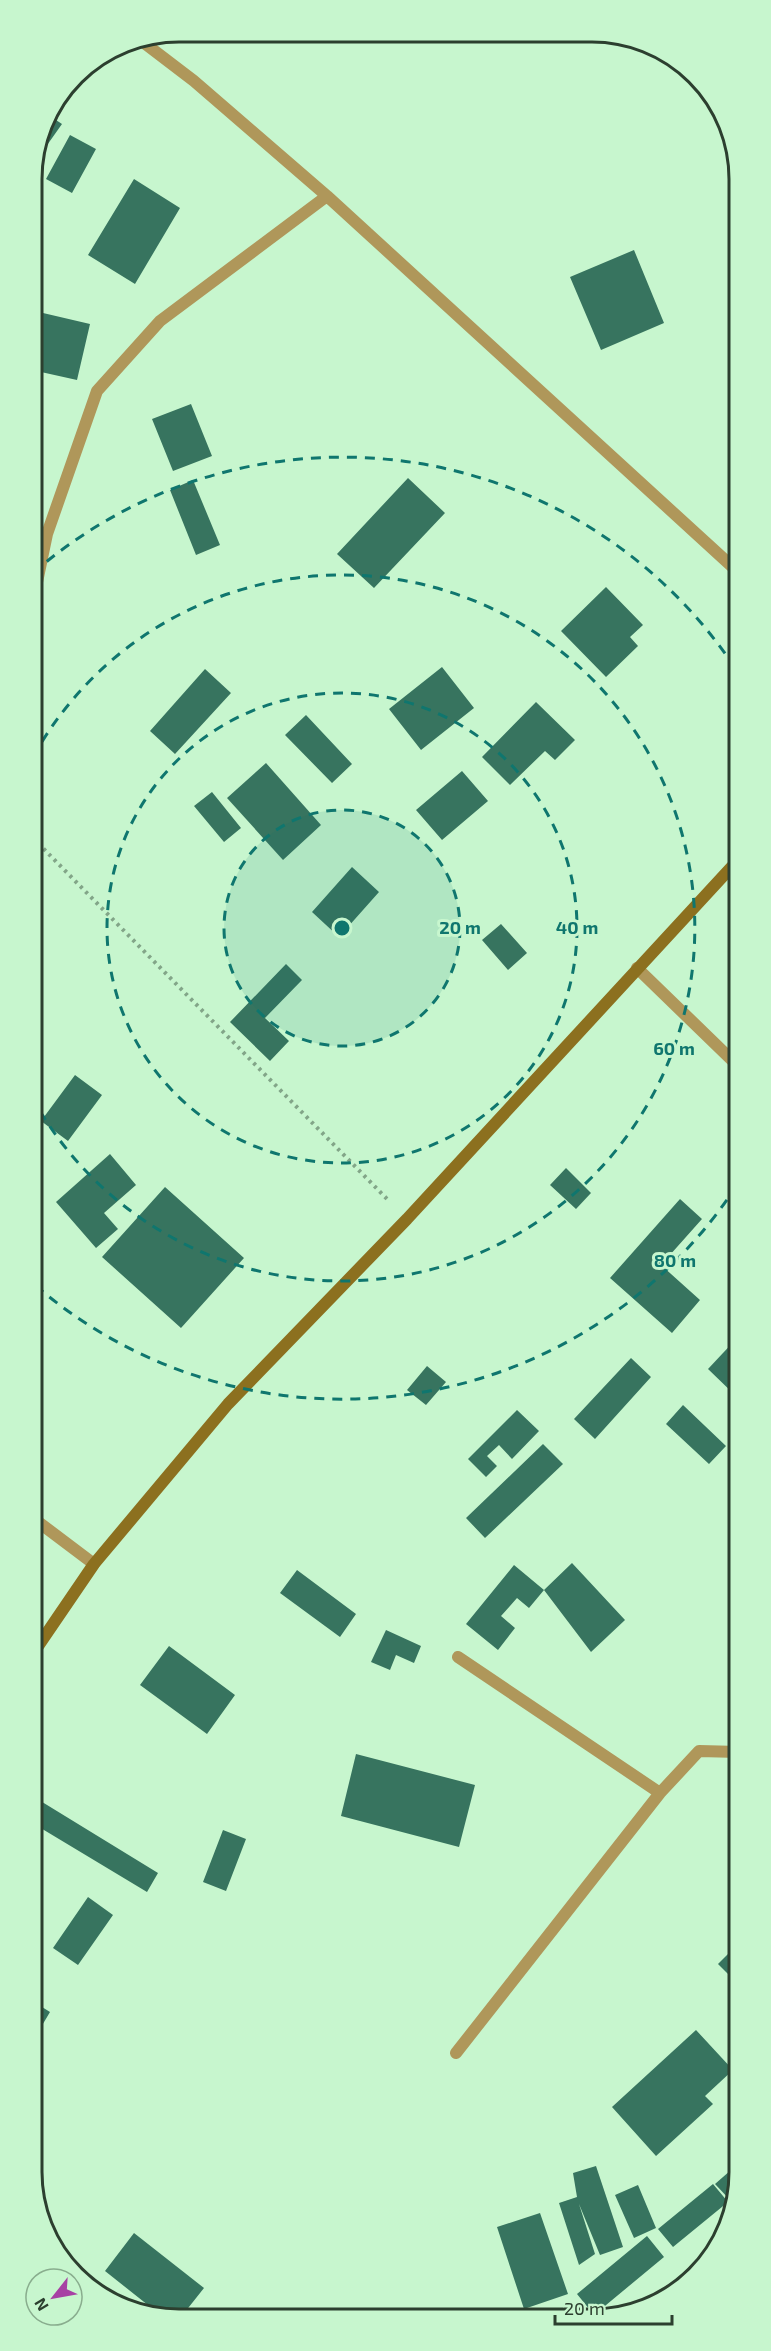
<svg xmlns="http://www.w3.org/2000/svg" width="771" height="2351" viewBox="0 0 771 2351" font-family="'Exo 2',sans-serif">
  <rect width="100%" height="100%" fill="#c7f6ce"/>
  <path fill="#37745f" d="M 47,114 L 62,124 L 33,165 Z
    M 70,135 L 96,149 L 72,193 L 46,179 Z
    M 134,179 L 180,208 L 135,284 L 88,255 Z
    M 634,250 L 664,323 L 601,350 L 570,277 Z
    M 43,313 L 90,324 L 77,380 L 32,370 Z
    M 191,404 L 212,456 L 173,471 L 152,419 Z
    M 408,478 L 445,513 L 374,588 L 337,554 Z
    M 193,480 L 220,545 L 196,555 L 170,490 Z
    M 606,587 L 643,625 L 630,637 L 638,646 L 606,677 L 561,631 Z
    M 442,667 L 474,708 L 421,750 L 389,709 Z
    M 205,669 L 231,693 L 175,754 L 150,731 Z
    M 536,702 L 575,740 L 555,760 L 545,751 L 510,785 L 482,757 Z
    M 306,715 L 352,764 L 332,783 L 285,735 Z
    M 266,763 L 321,825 L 283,860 L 227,798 Z
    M 462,771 L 488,801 L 442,840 L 416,810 Z
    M 212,792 L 241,828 L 224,842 L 194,806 Z
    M 352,867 L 379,892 L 339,937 L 312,912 Z
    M 501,924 L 527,953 L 508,970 L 482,940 Z
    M 286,964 L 302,980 L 265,1018 L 289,1041 L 270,1061 L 230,1022 Z
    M 75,1075 L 102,1095 L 68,1141 L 41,1121 Z
    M 110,1154 L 136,1185 L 104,1213 L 118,1229 L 96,1248 L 56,1202 Z
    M 566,1168 L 591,1193 L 576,1209 L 550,1185 Z
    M 165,1187 L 244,1258 L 181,1328 L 102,1257 Z
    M 680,1199 L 702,1219 L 661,1265 L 700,1300 L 672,1333 L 610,1278 Z
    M 738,1337 L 738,1398 L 708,1369 Z
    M 631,1358 L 651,1377 L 595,1439 L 574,1419 Z
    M 427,1366 L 446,1382 L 426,1405 L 407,1390 Z
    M 683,1405 L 726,1446 L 709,1464 L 666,1424 Z
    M 517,1410 L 539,1431 L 512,1459 L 499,1445 L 487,1456 L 497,1466 L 486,1477 L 468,1459 Z
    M 543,1444 L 563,1464 L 485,1538 L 466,1518 Z
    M 572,1563 L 625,1620 L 591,1652 L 544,1590 Z
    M 514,1565 L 544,1590 L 529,1608 L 517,1598 L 501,1616 L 515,1628 L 498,1650 L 466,1624 Z
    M 297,1570 L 356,1614 L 340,1637 L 280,1593 Z
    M 386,1630 L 421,1646 L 414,1663 L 396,1655 L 390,1670 L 371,1662 Z
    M 169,1646 L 235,1695 L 207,1734 L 140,1685 Z
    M 356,1754 L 475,1785 L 459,1847 L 341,1816 Z
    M 34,1797 L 158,1873 L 147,1892 L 34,1824 Z
    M 223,1830 L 246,1839 L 226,1891 L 203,1882 Z
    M 88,1897 L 113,1915 L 78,1965 L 53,1948 Z
    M 739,1943 L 739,1982 L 737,1983 L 718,1964 Z
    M 34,2002 L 50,2012 L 34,2039 Z
    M 696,2030 L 733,2070 L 705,2096 L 713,2104 L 656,2156 L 612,2107 Z
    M 739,2163 L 736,2195 L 730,2200 L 715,2184 Z
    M 596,2166 L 623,2247 L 600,2255 L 579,2204 L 595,2254 L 579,2265 L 559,2203 L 577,2197 L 573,2173 Z
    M 713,2184 L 728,2202 L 673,2247 L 658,2229 Z
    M 638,2185 L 656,2228 L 634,2238 L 615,2195 Z
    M 34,2188 L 45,2195 L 37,2206 L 34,2200 Z
    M 540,2213 L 568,2294 L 524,2309 L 497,2227 Z
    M 134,2233 L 204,2288 L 181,2317 L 163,2317 L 105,2271 Z
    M 647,2236 L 664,2257 L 594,2315 L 577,2294 Z"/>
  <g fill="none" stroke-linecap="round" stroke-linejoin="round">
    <path stroke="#82a588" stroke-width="4" stroke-dasharray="3 4.5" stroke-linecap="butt" d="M 33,838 L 390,1202"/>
    <path stroke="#af975a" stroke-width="12" d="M 139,39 L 194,81 L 327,196 L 737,571
      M 32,606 L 47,534 L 97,391 L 160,321 L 327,196
      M 637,968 L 738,1066
      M 33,1518 L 94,1564
      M 458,1657 L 660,1793
      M 456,2053 L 660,1793 L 699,1751 L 739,1752"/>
    <path stroke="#8c701f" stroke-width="12" d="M 34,1652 L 94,1564 L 228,1404 L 407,1219 L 738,860"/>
  </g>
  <circle cx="342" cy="928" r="118" fill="#0f766e" fill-opacity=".12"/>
  <g fill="none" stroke="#0f766e" stroke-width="3" stroke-dasharray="10 8">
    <circle cx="342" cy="928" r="118"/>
    <circle cx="342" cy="928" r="235"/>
    <path d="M33 757A353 353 0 1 1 33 1099"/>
    <path d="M737 1185A471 471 0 0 1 36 1286M33 573A471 471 0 0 1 737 671"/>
  </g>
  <path d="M0 0H771V2351H0ZM179 42H592A137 137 0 0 1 729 179V2172A137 137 0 0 1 592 2309H179A137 137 0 0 1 42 2172V179A137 137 0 0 1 179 42Z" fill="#c7f6ce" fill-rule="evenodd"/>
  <path fill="none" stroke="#2c3f2f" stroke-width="3" d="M179 42H592A137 137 0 0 1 729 179V2172A137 137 0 0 1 592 2309H179A137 137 0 0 1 42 2172V179A137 137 0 0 1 179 42Z"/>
  <circle cx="342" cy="928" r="9" fill="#0f766e" stroke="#c7f6ce" stroke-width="3"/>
  <g font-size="18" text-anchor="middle" font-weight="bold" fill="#0f766e" stroke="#c7f6ce" stroke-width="6" stroke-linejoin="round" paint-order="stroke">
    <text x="460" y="934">20 m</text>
    <text x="577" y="934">40 m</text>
    <text x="674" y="1055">60 m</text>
    <text x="675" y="1267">80 m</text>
  </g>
  <g transform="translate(54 2297) rotate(239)"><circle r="28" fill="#c7f6ce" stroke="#89ad8e" stroke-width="1.5"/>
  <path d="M0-4.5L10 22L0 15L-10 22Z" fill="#a741a4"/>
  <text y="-9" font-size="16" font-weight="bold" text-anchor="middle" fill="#2c3f2f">N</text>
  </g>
  <path d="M555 2315v9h117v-9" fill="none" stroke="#2c3f2f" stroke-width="3"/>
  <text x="564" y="2315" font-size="18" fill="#2c3f2f" stroke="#c7f6ce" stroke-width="4.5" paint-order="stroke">20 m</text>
</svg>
